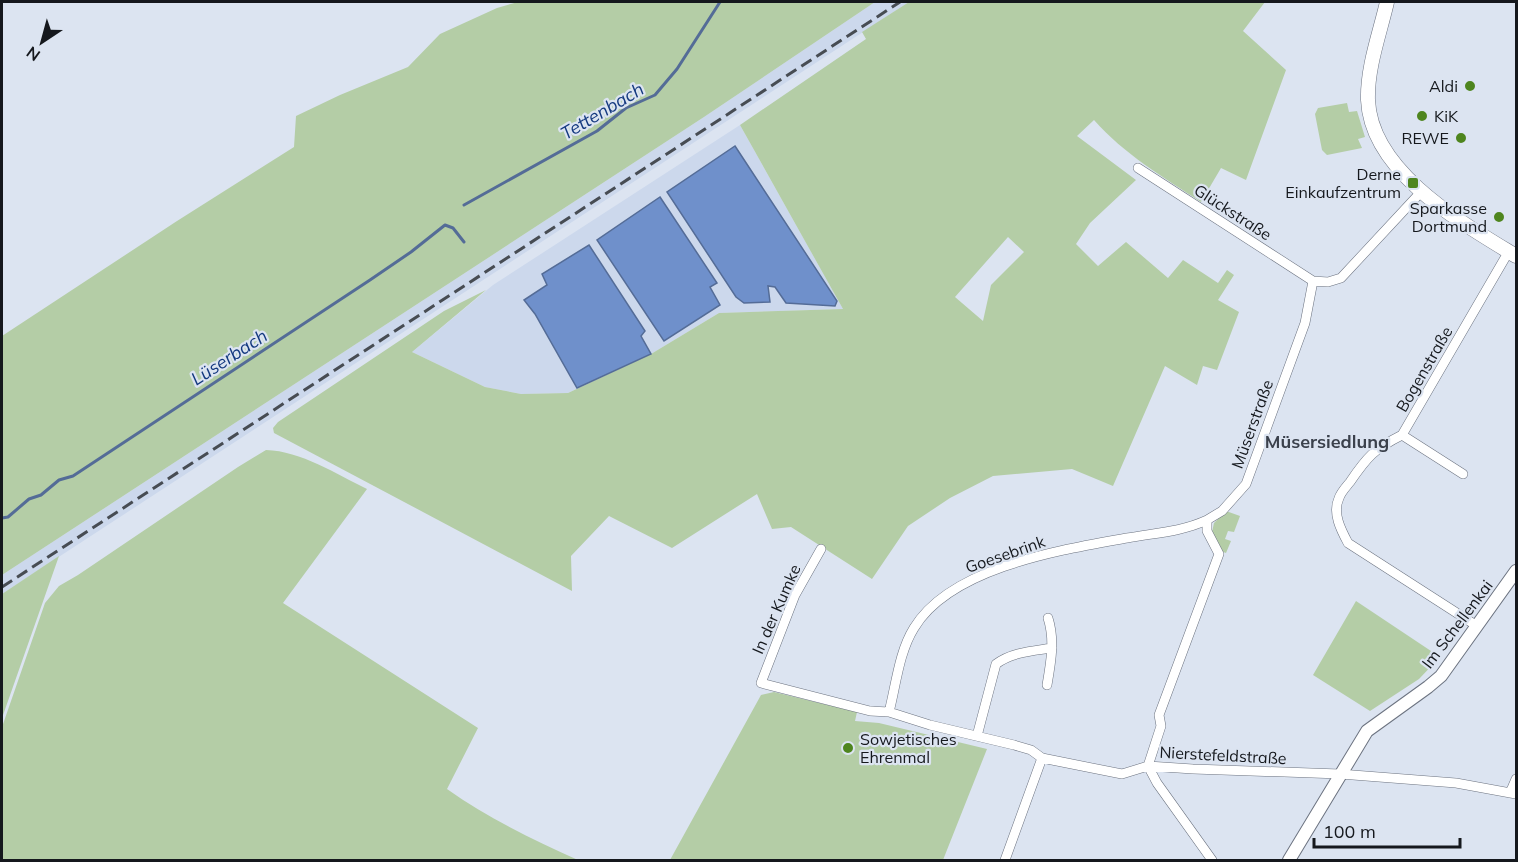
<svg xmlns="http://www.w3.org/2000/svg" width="1518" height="862" viewBox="0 0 1518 862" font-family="Mulish,sans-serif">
  <rect width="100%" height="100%" fill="#dce4f1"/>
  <path fill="#ccd8ec" d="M 875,2 L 909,2 L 2,594 L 2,575 L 704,117 Z
    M 740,125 L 843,309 L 719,313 L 651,354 L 568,393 L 521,394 L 485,387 L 412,352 L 493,285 Z"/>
  <path fill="#b4cda6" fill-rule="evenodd" d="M 518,2 L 875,2 L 704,117 L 2,575 L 2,336 L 177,221 L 294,147 L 296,116 L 340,95 L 408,67 L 440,34 L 497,8 Z
    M 909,2 L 1265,2 L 1243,31 L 1286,70 L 1246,180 L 1221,168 L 1201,202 C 1163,177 1124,154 1094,120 L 1077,136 L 1136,180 L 1090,223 L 1076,244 L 1098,266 L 1126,242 L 1168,278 L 1183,260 L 1218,283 L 1227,270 L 1234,275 L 1218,300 L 1239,312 L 1217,370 L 1203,366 L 1197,385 L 1165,366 L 1113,486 L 1072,469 L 993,476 L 950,498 L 908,526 L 872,579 L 791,527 L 772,529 L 757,494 L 672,548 L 609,516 L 571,556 L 572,591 L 274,433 L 273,428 L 278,422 L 444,311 L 486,290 L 412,352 L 485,387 L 521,394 L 568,393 L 651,354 L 719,313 L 843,309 L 740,125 L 866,39 L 862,32 ZM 1008,237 L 1024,252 L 991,285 L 983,321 L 955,297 Z
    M 1347,103 L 1349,112 L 1357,111 L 1365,137 L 1358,139 L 1362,148 L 1327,155 L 1322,150 L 1315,114 L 1318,108 Z
    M 266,450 C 301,451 336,474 367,489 L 283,603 L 478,728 L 447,789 C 488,818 533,840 578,860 L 2,860 L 2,727 L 45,603 L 59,586 L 78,575 L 238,467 Z
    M 1226,511 L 1240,516 L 1234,532 L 1228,531 L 1225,539 L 1231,541 L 1226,553 L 1221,551 L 1212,532 L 1214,523 Z
    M 59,556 L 2,718 L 2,594 Z
    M 1356,601 L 1440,657 L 1419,679 L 1370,711 L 1313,675 Z
    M 774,692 L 857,712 L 855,721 L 879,723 L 987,749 L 943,860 L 670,860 L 761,695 Z"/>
  <path fill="#6f90cb" stroke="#546c97" stroke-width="1.5" d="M 735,146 L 837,301 L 835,306 L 786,303 L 775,287 L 768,286 L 770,302 L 744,303 L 736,297 L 667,192 Z
    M 660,197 L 717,283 L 710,287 L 720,305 L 664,341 L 597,240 Z
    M 589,245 L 645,331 L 641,336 L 651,354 L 577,388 L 535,314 L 524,300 L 547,285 L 542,274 Z"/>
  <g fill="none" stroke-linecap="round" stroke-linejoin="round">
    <path stroke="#546c97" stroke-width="3" d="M 464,205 L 597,131 L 626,108 L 655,95 L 677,69 L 720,2
      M 2,518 L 8,517 L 29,499 L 41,495 L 59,480 L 73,476 L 370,280 L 411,252 L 445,225 L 453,228 L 464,242"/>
    <defs>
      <path id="minor" d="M 1138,168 L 1313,281
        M 1313,281 L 1328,282 L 1341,278 L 1421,192
        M 1402,435 L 1463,474
        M 821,549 L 795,595 L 761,683 L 870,711 L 889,712 L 930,725 L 1014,745 L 1031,750 L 1042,758 L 1122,774 L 1148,766 L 1193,769 L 1340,774 L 1456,783 L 1516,794
        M 1477,626 L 1348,543 C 1341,530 1332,513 1339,498 C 1341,492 1346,487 1350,482 C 1367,457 1374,449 1402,435 L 1509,251
        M 1047,685 C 1051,662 1055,640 1048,618
        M 889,712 C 896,685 899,652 914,628 C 951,567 1061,550 1127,538 C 1154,533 1181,532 1207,520
        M 977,736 L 996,664 C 1012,652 1033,651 1052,648
        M 1148,766 L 1161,726 L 1159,715 L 1219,554 L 1207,531 L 1207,520 L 1222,511 L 1246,484 L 1305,323 L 1313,281
        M 1148,766 L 1157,783 L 1212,860
        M 1510,793 L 1516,779
        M 1005,860 L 1042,758"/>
      <path id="tertiary" d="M 1289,860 L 1367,731 L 1428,687 L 1441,676 L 1516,571"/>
      <path id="secondary" d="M 1387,2 C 1380,33 1367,67 1368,100 C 1371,172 1462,223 1516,256"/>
    </defs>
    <use href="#minor" stroke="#6c7380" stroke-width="10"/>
    <use href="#tertiary" stroke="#6c7380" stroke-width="14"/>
    <use href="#secondary" stroke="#6c7380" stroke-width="15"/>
    <use href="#minor" stroke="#fff" stroke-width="9"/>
    <use href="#tertiary" stroke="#fff" stroke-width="12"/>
    <use href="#secondary" stroke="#fff" stroke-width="14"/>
    <path stroke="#474c53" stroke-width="3" stroke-dasharray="12 6" stroke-linecap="butt" d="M 2,587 L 900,2"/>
  </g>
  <g fill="#4e851e" stroke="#dce4f1" stroke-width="2">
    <circle cx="1470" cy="86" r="6"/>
    <circle cx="1422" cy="116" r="6"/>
    <circle cx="1461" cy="138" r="6"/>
    <rect x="1407" y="177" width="12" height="12" rx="3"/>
    <circle cx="1499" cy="217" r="6"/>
    <circle cx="848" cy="748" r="6"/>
  </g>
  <g text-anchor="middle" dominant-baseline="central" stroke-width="4.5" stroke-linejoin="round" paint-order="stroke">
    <g font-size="16" fill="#15181d" stroke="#dce4f1" text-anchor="end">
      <text x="1458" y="86">Aldi</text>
      <text x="1434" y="116" text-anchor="start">KiK</text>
      <text x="1449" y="138">REWE</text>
      <text x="1401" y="174">Derne<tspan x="1401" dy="18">Einkaufzentrum</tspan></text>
      <text x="1487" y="208">Sparkasse<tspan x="1487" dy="18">Dortmund</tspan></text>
      <text x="860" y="739" text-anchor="start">Sowjetisches<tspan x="860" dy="18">Ehrenmal</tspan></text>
    </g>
    <g font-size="16" fill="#15181d" stroke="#dce4f1">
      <text transform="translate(1233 212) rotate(33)">Glückstraße</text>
      <text transform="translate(1424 369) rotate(-60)">Bogenstraße</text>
      <text transform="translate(1252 424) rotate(-70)">Müserstraße</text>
      <text transform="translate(1005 554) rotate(-19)">Goesebrink</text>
      <text transform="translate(776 609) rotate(-66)">In der Kumke</text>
      <text transform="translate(1457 624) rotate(-53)">Im Schellenkai</text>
      <text transform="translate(1223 755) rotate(3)">Nierstefeldstraße</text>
    </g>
    <g font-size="18" font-style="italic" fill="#14397f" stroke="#dce4f1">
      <text transform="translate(602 111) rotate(-31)">Tettenbach</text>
      <text transform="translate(229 357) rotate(-33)">Lüserbach</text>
    </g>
    <g font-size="18" font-weight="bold" fill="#3b414c" stroke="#dce4f1">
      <text x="1327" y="441">Müsersiedlung</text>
    </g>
  </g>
  <rect width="1518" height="862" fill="none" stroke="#15181d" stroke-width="6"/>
  <g transform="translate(42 42) rotate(216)" stroke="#dce4f1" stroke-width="4.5" paint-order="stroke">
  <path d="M0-4.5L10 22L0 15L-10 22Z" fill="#15181d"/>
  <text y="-9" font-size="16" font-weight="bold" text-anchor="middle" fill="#15181d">N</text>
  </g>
  <path d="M1314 838v9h146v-9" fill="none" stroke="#15181d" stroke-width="3"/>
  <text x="1323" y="838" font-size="18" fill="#15181d" stroke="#dce4f1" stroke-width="4.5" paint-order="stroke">100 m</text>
</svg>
